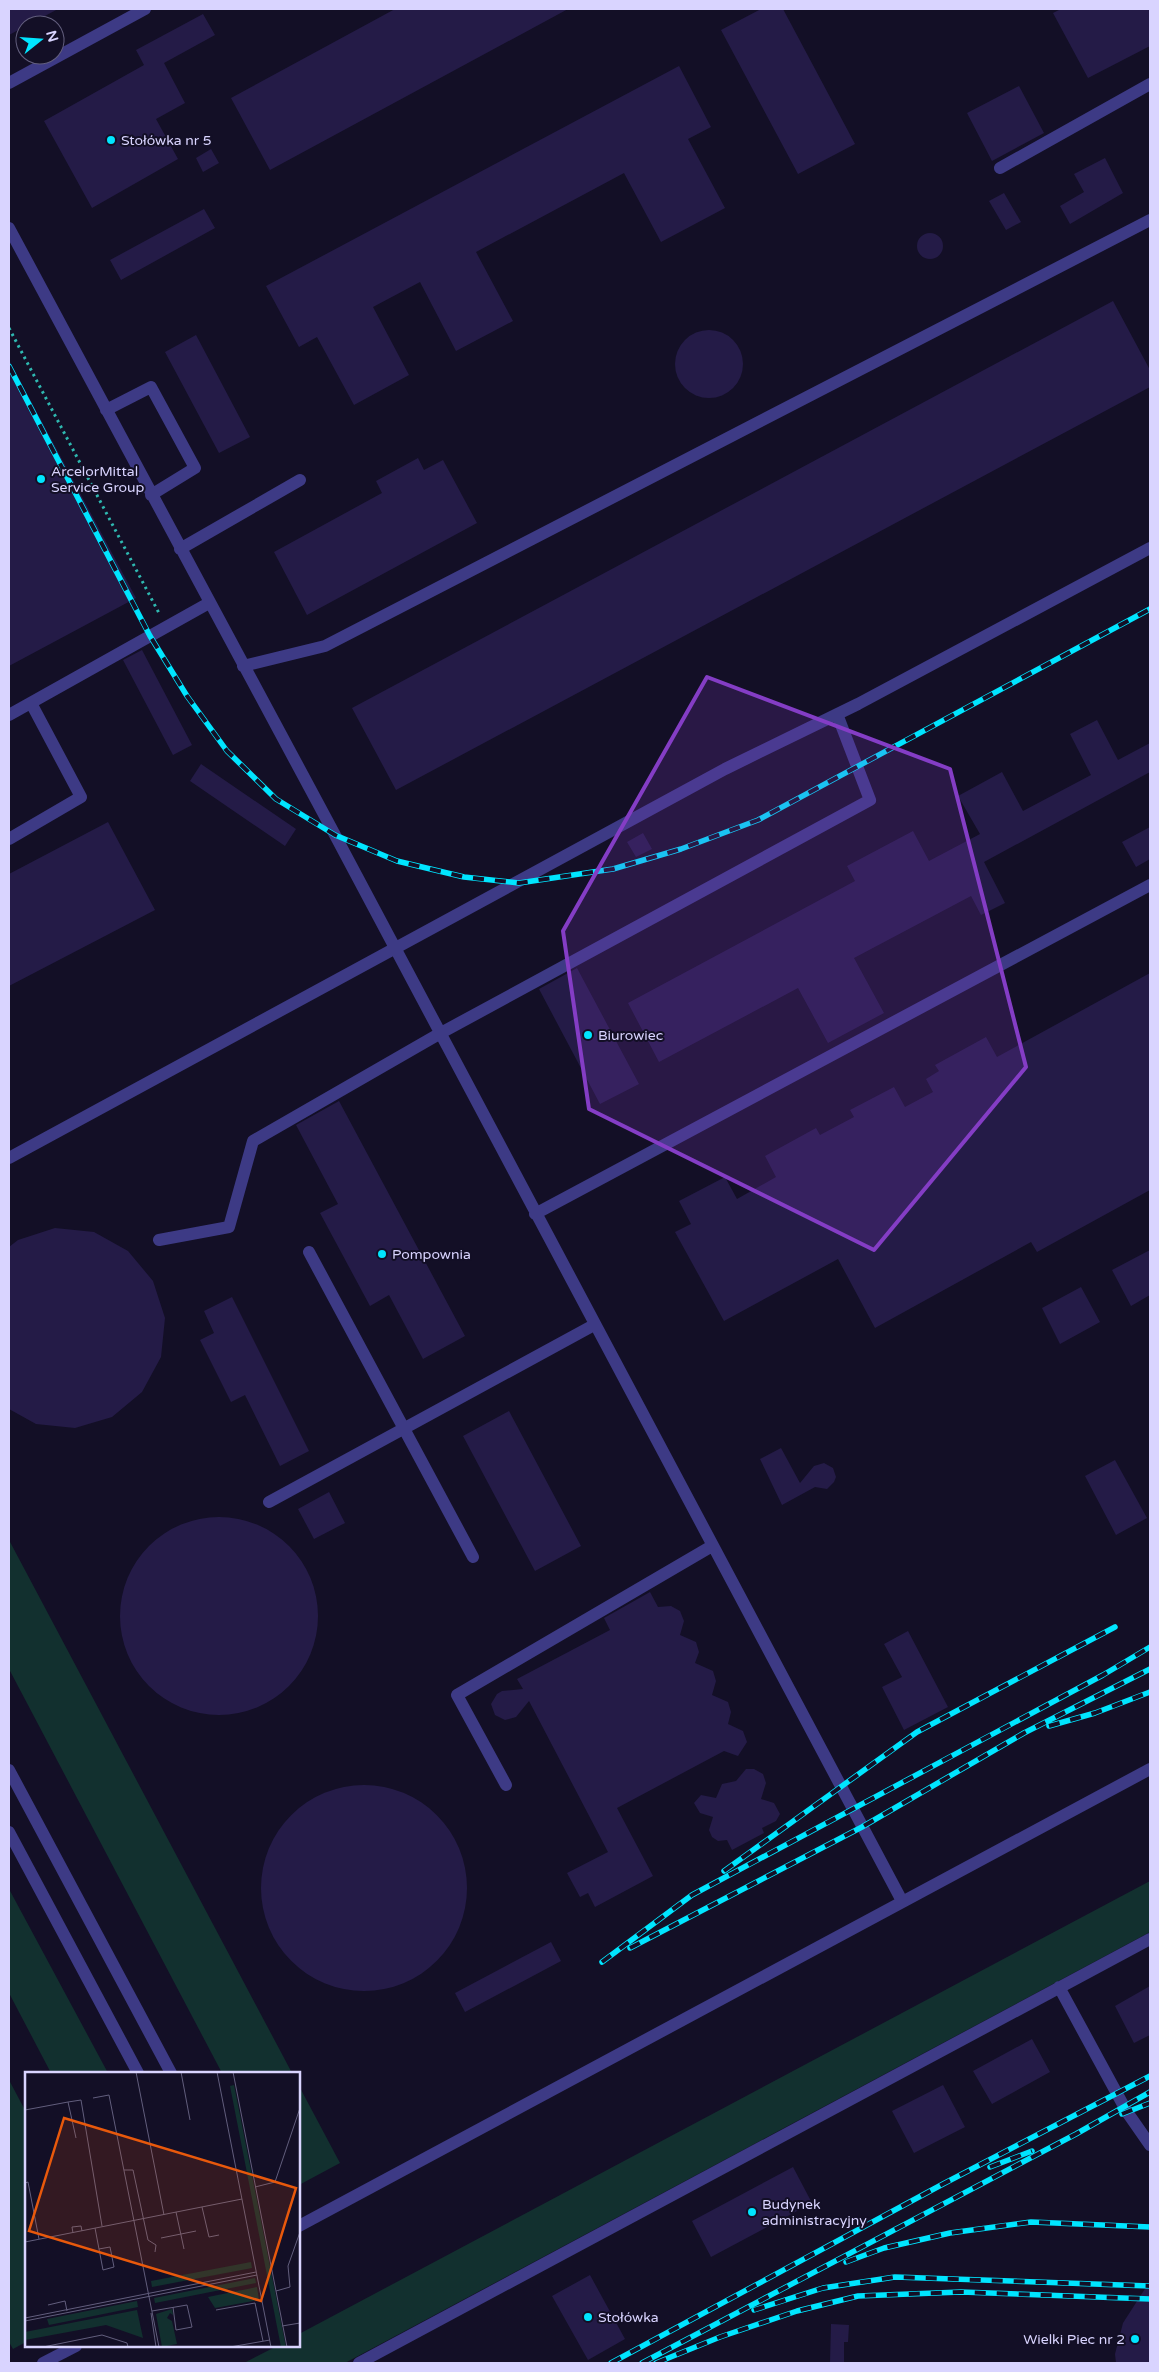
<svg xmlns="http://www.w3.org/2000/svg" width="1159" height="2372" viewBox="0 0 1159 2372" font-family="'Varela Round',sans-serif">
  <rect width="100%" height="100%" fill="#130f26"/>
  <path fill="#12302f" d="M 9,1540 L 292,2073 L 222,2073 L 9,1669 Z
    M 1150,1881 L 1150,1932 L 345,2363 L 244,2363 L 277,2346 L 299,2346 L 299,2334 Z
    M 9,1889 L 108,2073 L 51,2073 L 9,1993 Z
    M 9,2080 L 26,2112 L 26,2342 L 13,2349 L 9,2342 Z
    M 299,2086 L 340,2163 L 299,2185 Z"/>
  <path fill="#241b47" d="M 9,9 L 58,9 L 9,35 Z
    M 395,9 L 568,9 L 270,170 L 231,98 Z
    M 761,9 L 783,9 L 855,144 L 798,174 L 721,30 Z
    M 1061,9 L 1150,9 L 1150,46 L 1088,78 L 1053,13 Z
    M 203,14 L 215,35 L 164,63 L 185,103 L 156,119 L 178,159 L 92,208 L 44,121 L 144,65 L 136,50 Z
    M 679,66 L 711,127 L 688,139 L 725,208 L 661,242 L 624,173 L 476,252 L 513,321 L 456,351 L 420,282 L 373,307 L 409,375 L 354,405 L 317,337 L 299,347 L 266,286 Z
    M 1019,86 L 1044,133 L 992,161 L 967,113 Z
    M 211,149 L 219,163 L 203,172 L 196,158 Z
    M 1105,158 L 1123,193 L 1070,224 L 1060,206 L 1084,192 L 1074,174 Z
    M 1004,193 L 1021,222 L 1006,230 L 989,201 Z
    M 204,209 L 215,228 L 121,280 L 110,260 Z
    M917 246a13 13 0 1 1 26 0a13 13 0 1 1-26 0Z
    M 1113,301 L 1150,370 L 1150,387 L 396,790 L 352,708 Z
    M675 364a34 34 0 1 1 68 0a34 34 0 1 1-68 0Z
    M 196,335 L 250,437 L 219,453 L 165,352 Z
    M 9,360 L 136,598 L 9,666 Z
    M 418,458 L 424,470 L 443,460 L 477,523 L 307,615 L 274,552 L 382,493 L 376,481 Z
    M 142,650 L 192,745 L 173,755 L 123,660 Z
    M 1097,720 L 1118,760 L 1150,743 L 1150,772 L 984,862 L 1005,903 L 981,915 L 971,896 L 854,958 L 884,1013 L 828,1043 L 798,988 L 659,1062 L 628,1003 L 855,881 L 847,866 L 913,831 L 929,861 L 980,834 L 958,796 L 1002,772 L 1023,811 L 1091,775 L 1070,734 Z
    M 201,764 L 296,829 L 285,846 L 190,781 Z
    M 108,822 L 155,910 L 9,986 L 9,874 Z
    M 1150,827 L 1150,859 L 1136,867 L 1122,842 Z
    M 643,833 L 652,849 L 636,857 L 627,842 Z
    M 577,968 L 639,1084 L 600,1104 L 539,989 Z
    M 1150,973 L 1150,1190 L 1037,1252 L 1031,1242 L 875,1328 L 838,1259 L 724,1321 L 675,1232 L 691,1224 L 679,1201 L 725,1177 L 737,1199 L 776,1177 L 765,1156 L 816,1128 L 820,1135 L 854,1117 L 850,1110 L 894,1087 L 905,1107 L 933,1092 L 926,1079 L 939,1071 L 935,1065 L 986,1037 L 997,1057 Z
    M 339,1101 L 465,1336 L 423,1359 L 389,1295 L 370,1306 L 320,1213 L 338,1204 L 296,1125 Z
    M 55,1228 L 94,1232 L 128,1251 L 153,1281 L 165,1318 L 161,1357 L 142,1392 L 112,1417 L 75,1428 L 36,1424 L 9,1409 L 9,1247 L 18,1240 Z
    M 1150,1250 L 1150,1295 L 1131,1306 L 1112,1270 Z
    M 1081,1287 L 1100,1322 L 1060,1344 L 1042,1308 Z
    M 232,1297 L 309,1451 L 280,1466 L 245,1395 L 231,1402 L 200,1340 L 214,1333 L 204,1311 Z
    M 509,1411 L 581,1546 L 535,1571 L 463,1436 Z
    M 781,1448 L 800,1483 L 814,1466 L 824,1463 L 833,1468 L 836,1477 L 834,1482 L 827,1489 L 815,1487 L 782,1505 L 760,1459 Z
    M 1115,1460 L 1147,1518 L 1116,1535 L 1085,1476 Z
    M 329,1492 L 345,1523 L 314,1539 L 298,1509 Z
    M120 1616a99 99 0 1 1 198 0a99 99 0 1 1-198 0Z
    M 650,1592 L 658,1607 L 671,1606 L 680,1611 L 684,1621 L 680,1635 L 696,1642 L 699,1652 L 695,1663 L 713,1671 L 716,1681 L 712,1695 L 728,1702 L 731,1712 L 728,1724 L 743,1731 L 747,1742 L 738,1756 L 724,1751 L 617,1808 L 653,1876 L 595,1907 L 588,1893 L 580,1897 L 567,1873 L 608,1852 L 529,1701 L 516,1717 L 505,1720 L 495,1715 L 491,1704 L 497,1694 L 502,1691 L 523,1689 L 517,1679 L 610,1630 L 604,1618 Z
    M 908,1631 L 948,1707 L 904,1730 L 882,1687 L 902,1677 L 884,1644 Z
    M 746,1769 L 754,1769 L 763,1774 L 766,1783 L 761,1799 L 774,1803 L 780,1814 L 776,1821 L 762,1828 L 764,1833 L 732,1850 L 727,1840 L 718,1841 L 712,1837 L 709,1830 L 713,1817 L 700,1813 L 694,1803 L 701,1795 L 716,1798 L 722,1784 L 736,1781 Z
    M261 1888a103 103 0 1 1 206 0a103 103 0 1 1-206 0Z
    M 551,1942 L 561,1961 L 465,2012 L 455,1993 Z
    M 1150,1986 L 1150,2035 L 1134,2043 L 1115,2006 Z
    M 1032,2039 L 1050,2072 L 992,2104 L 973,2071 Z
    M 943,2085 L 965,2127 L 914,2153 L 892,2111 Z
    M 793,2167 L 812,2203 L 711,2257 L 692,2221 Z
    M 590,2275 L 625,2339 L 588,2360 L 552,2296 Z
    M 1150,2281 L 1150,2363 L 1116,2363 L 1115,2354 L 1123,2323 Z
    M 831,2324 L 849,2325 L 848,2342 L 844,2342 L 844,2363 L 830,2363 Z"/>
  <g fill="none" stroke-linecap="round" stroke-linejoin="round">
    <path stroke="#2fb8b0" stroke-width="3" stroke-dasharray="2.5 4" stroke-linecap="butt" d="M 9,328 L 160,615"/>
    <path stroke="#3d3a85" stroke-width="12" d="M 9,83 L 145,9
      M 1000,168 L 1150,84
      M 9,228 L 335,835 L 902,1901
      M 106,410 L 151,387 L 195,468 L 151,495
      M 180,549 L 300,480
      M 243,666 L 325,646 L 1150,220
      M 9,715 L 209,603
      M 9,839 L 81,797 L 31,703
      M 9,1158 L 725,769 L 858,704 L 1150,548
      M 535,1214 L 1150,885
      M 159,1240 L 229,1227 L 253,1141 L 439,1034 L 870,800 L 837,714
      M 309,1252 L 473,1557
      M 269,1502 L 594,1325
      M 9,1770 L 171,2073
      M 506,1785 L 457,1695 L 712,1546
      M 9,1832 L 138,2073
      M 1059,1987 L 1127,2112 L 1150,2145
      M 299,2226 L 1150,1769
      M 43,2363 L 76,2346
      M 359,2363 L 1150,1939"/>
    <defs>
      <path id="rail" d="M 9,366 L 150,636 L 187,696 L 227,751 L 276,799 L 335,835 L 397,861 L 464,877 L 519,883 L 613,869 L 681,849 L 758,820 L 1150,609
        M 1049,1726 L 1095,1713 L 1150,1692
        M 724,1871 L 917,1732 L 1115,1627
        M 630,1948 L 862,1827 L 1024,1733 L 1150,1669
        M 602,1962 L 692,1895 L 1103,1675 L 1150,1647
        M 1122,2114 L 1150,2103
        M 990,2167 L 1032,2151
        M 846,2262 L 884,2248 L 950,2233 L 1031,2222 L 1150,2227
        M 754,2310 L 823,2288 L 895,2277 L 1150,2286
        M 611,2363 L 943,2184 L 1150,2076
        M 642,2363 L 1076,2134 L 1150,2092
        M 656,2363 L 720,2337 L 797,2311 L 858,2296 L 961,2292 L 1150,2299"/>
    </defs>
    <use href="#rail" stroke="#00e5ff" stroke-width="5.5"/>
    <use href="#rail" stroke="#130f26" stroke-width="4" stroke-dasharray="11" stroke-linecap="butt"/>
  </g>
  <path fill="#843dc5" fill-opacity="0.2" stroke="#843dc5" stroke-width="4" stroke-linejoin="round" d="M 707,677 L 950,769 L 1026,1067 L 874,1250 L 589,1109 L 563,931 Z"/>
  <g fill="#00e5ff" stroke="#130f26" stroke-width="2">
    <circle cx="111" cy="140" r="5"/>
    <circle cx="41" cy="479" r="5"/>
    <circle cx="588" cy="1035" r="5"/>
    <circle cx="382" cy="1254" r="5"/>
    <circle cx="752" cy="2212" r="5"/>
    <circle cx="588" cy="2317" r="5"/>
    <circle cx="1135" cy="2339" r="5"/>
  </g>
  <g text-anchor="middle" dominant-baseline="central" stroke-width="4" stroke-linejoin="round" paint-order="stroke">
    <g font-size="14" fill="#d9d4ff" stroke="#130f26" text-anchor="start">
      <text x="121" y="140">Stołówka nr 5</text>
      <text x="51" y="471">ArcelorMittal<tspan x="51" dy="16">Service Group</tspan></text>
      <text x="598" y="1035">Biurowiec</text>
      <text x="392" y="1254">Pompownia</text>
      <text x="762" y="2204">Budynek<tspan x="762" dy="16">administracyjny</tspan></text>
      <text x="598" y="2317">Stołówka</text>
      <text x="1125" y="2339" text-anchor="end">Wielki Piec nr 2</text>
    </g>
  </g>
  <g transform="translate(25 2072)">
    <rect width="275" height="275" fill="#130f26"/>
    <path d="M 209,13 L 261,275 L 256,275 L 205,14 ZM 226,190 L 227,196 L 127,215 L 126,209 ZM 230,206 L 231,211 L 130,231 L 129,226 ZM 232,215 L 234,228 L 190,236 L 183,225 ZM 112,229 L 113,235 L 24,253 L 22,247 ZM 147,237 L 148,243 L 145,241 L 142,246 L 147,249 L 152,272 L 137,275 L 131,242 ZM 112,238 L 118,266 L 81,253 L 0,268 L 0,260 Z" fill="#12302f"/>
    <path fill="none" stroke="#625e7d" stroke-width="1" d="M 111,0 L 139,143M 156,0 L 165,48M 192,0 L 246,275M 208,0 L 262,275M 68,26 L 84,23 L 134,275M 43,30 L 56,28 L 77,154M 0,38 L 43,30 L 51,66M 99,98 L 108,98 L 123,168 L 131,173 L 130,180M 0,111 L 3,110 L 14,167M 230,115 L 250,110 L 275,36M 177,135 L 184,165 L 194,163M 151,140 L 159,177M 70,156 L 78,198 L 89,195 L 85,175 L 74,177M 48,161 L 47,155 L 56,154 L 57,159M 136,166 L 171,159M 0,170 L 217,127M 251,219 L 265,215 L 263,194 L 275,160M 23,233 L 40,229 L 42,239M 191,238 L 230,231 L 238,269M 127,239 L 162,233 L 167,255 L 151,258 L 148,235M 126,241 L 131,275M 0,246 L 231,200M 0,249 L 232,203M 257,254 L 275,251M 18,275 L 77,263 L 102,271 L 103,275M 205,275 L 245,268"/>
    <path fill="#e8590c" fill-opacity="0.15" stroke="#e8590c" stroke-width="2.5" d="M 39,46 L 271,116 L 236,229 L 4,159 Z"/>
    <rect width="275" height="275" fill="none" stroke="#d9d4ff" stroke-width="2.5"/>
  </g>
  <rect width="1159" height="2372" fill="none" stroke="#d9d4ff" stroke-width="20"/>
  <g transform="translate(40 40) rotate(73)"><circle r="24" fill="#130f26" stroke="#625e7d"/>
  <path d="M0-4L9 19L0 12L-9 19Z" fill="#00e5ff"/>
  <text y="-8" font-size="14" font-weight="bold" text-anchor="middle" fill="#d9d4ff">N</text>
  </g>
</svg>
